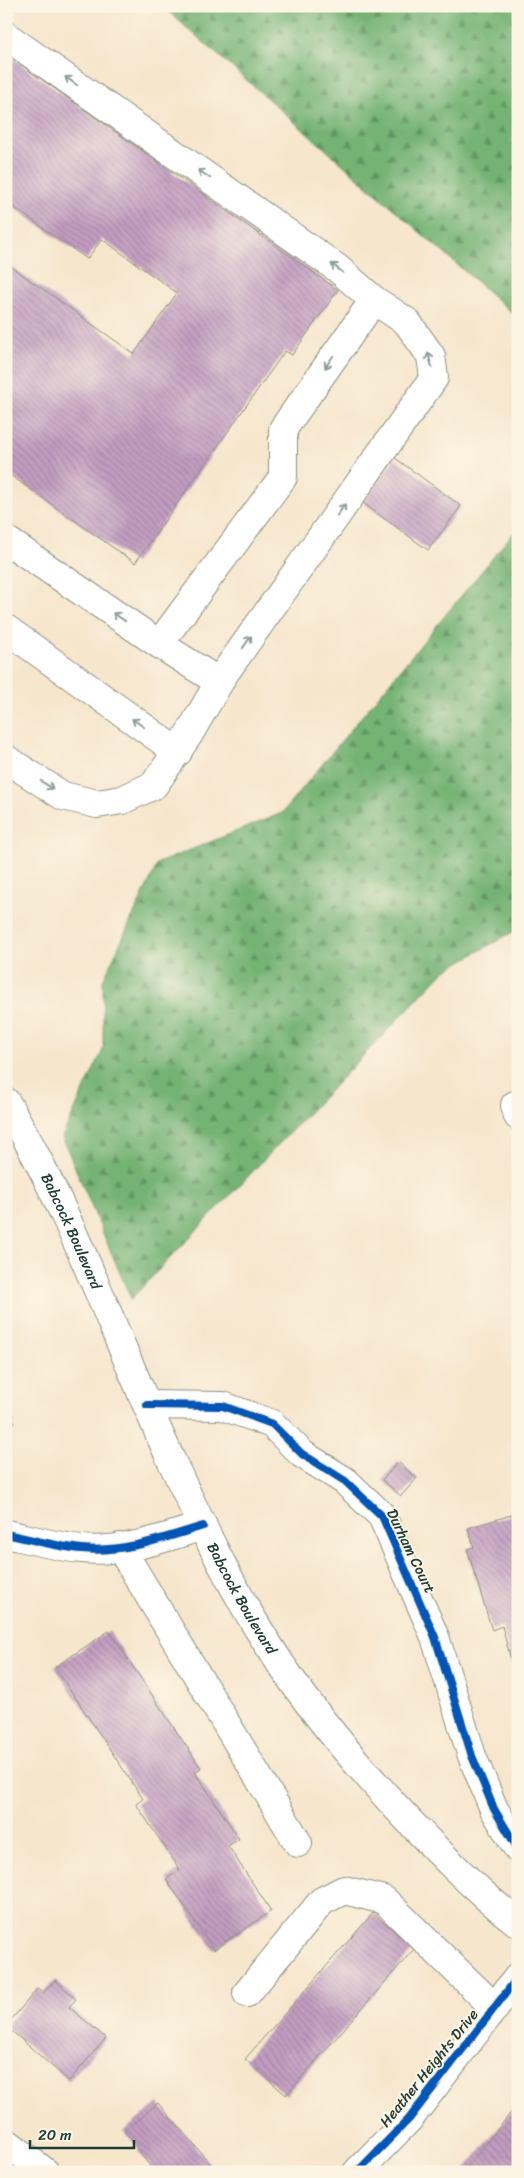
<svg xmlns="http://www.w3.org/2000/svg" width="524" height="2178" viewBox="0 0 524 2178" font-family="Sriracha,sans-serif">
  <defs>
    <pattern id="forest-firs" width="22" height="20" patternUnits="userSpaceOnUse" patternTransform="scale(1.25)"><rect width="22" height="20" fill="#74b374"/><path d="M5 1l3.5 6h-7zM16 11l3.5 6h-7z" fill="#5f9360"/></pattern>
    <pattern id="building-back-hatch" width="6" height="6" patternUnits="userSpaceOnUse" patternTransform="scale(1.25)"><rect width="6" height="6" fill="#c29dc1"/><path d="M-1 5l2 2M0 0l6 6M5-1l2 2" fill="none" stroke="#9d819e"/></pattern>
  </defs>
  <rect width="100%" height="100%" fill="#fcf5e5"/>
  <filter id="ink" filterUnits="userSpaceOnUse"><feTurbulence type="fractalNoise" baseFrequency=".02" numOctaves="2"/><feDisplacementMap in="SourceGraphic" scale="10" xChannelSelector="R" yChannelSelector="G"/><feConvolveMatrix kernelMatrix="1 2 1 2 8 2 1 2 1" color-interpolation-filters="sRGB"/></filter>
  <filter id="wash" filterUnits="userSpaceOnUse"><feTurbulence type="fractalNoise" baseFrequency=".0096" numOctaves="4" result="noise"/><feDisplacementMap in="SourceGraphic" scale="20" xChannelSelector="R" yChannelSelector="G"/><feGaussianBlur stdDeviation="1.12" result="paint"/><feColorMatrix in="noise" values="0 0 0 0 0 0 0 0 0 0 0 0 0 0 0 0 0 1.4 0 .05"/><feComposite in="paint" operator="in"/></filter>
  <g filter="url(#wash)">
    <rect width="100%" height="100%" fill="#f6e6cc"/>
    <path fill="url(#forest-firs)" stroke="#4a7854" d="M 162,6 L 518,6 L 518,318 Z
      M 518,527 L 518,929 L 444,971 L 131,1299 L 62,1137 L 103,1050 L 103,980 L 158,863 L 282,813 Z"/>
    <g id="blocks">
      <path fill="url(#building-back-hatch)" d="M 6,54 L 338,290 L 292,355 L 285,351 L 135,563 L 6,472 L 6,263 L 134,354 L 177,293 L 102,239 L 87,259 L 6,202 Z
        M 395,458 L 461,506 L 428,550 L 363,503 Z
        M 6,1401 L 15,1423 L 6,1426 Z
        M 398,1462 L 417,1478 L 401,1496 L 382,1480 Z
        M 518,1513 L 518,1683 L 517,1683 L 502,1626 L 492,1630 L 467,1549 L 474,1547 L 468,1528 Z
        M 109,1631 L 201,1768 L 195,1772 L 239,1839 L 228,1846 L 271,1911 L 214,1950 L 166,1879 L 180,1870 L 136,1804 L 143,1799 L 55,1667 Z
        M 373,1913 L 414,1949 L 286,2095 L 245,2059 Z
        M 55,1980 L 76,1999 L 69,2007 L 106,2038 L 69,2081 L 6,2026 L 38,1988 L 43,1993 Z
        M 158,2103 L 214,2168 L 210,2172 L 155,2172 L 138,2151 L 139,2149 L 124,2131 Z
        M 518,2104 L 518,2172 L 463,2172 Z"/>
    </g>
  </g>
  <g filter="url(#ink)">
    <use href="#blocks" fill-opacity="0" stroke="#8a9280" stroke-width="1"/>
    <g fill="none" stroke-linecap="round" stroke-linejoin="round">
      <defs>
        <path id="minor" d="M 6,36 L 337,268 L 374,300
          M 6,540 L 159,644 L 219,682
          M 6,629 L 178,752
          M 6,759 L 63,796 L 97,804 L 122,800 L 154,785 L 189,734 L 224,674 L 434,378 L 431,356 L 407,322 L 374,300 L 283,429 L 283,477 L 159,644
          M 515,1105 L 518,1116
          M 147,1405 L 223,1406 L 272,1424 L 302,1454 L 345,1481 L 382,1516 L 435,1637 L 472,1756 L 494,1809 L 518,1849
          M 6,1534 C 31,1539 57,1547 82,1549 C 123,1553 164,1538 203,1526
          M 120,1547 L 298,1843
          M 247,1993 L 322,1901 L 344,1890 L 384,1900 L 495,2008
          M 6,2142 L 45,2172
          M 357,2172 L 409,2119 L 518,1977"/>
        <g id="major">
          <path id="s1" d="M 6,1102 C 74,1217 117,1343 173,1464 C 202,1526 232,1589 269,1646 C 306,1705 350,1757 397,1808 C 435,1849 474,1889 518,1923"/>
        </g>
      </defs>
      <use href="#minor" stroke="#8a9280" stroke-width="30"/>
      <use href="#major" stroke="#8a9280" stroke-width="30"/>
      <use href="#minor" stroke="#fff" stroke-width="28"/>
      <use href="#major" stroke="#fff" stroke-width="28"/>
      <defs>
        <path id="cycleway" d="M 147,1405 L 223,1406 L 272,1424 L 302,1454 L 345,1481 L 382,1516 L 435,1637 L 472,1756 L 494,1809 L 518,1849
          M 6,1534 C 31,1539 57,1547 82,1549 C 123,1553 164,1538 203,1526
          M 357,2172 L 409,2119 L 518,1977"/>
      </defs>
      <use href="#cycleway" stroke="#fcf5e5" stroke-width="11"/>
      <use href="#cycleway" stroke="#0057b8" stroke-width="8"/>
    </g>
    <defs><path id="oneway-shaft" d="M-6 0H5M1.5-3L5.5 0L1.5 3" fill="none" stroke-width="1.6" stroke-linecap="round" stroke-linejoin="round" transform="scale(1.25)"/></defs>
    <g stroke="#8f9e9a">
      <use href="#oneway-shaft" transform="translate(71 81) rotate(-145)"/>
      <use href="#oneway-shaft" transform="translate(204 174) rotate(-145)"/>
      <use href="#oneway-shaft" transform="translate(337 268) rotate(-142)"/>
      <use href="#oneway-shaft" transform="translate(430 360) rotate(-106)"/>
      <use href="#oneway-shaft" transform="translate(329 362) rotate(124)"/>
      <use href="#oneway-shaft" transform="translate(341 510) rotate(-55)"/>
      <use href="#oneway-shaft" transform="translate(119 617) rotate(-146)"/>
      <use href="#oneway-shaft" transform="translate(247 642) rotate(-55)"/>
      <use href="#oneway-shaft" transform="translate(138 723) rotate(-145)"/>
      <use href="#oneway-shaft" transform="translate(47 785) rotate(33)"/>
    </g>
  </g>
  <g text-anchor="middle" dominant-baseline="central" stroke-width="4" stroke-linejoin="round" paint-order="stroke">
    <g font-size="15" fill="#1f3d34" stroke="#fcf5e5">
      <text stroke="none"><textPath href="#s1" startOffset="145">Babcock Boulevard</textPath></text>
      <text transform="translate(411 1551) rotate(64)">Durham Court</text>
      <text stroke="none"><textPath href="#s1" startOffset="550">Babcock Boulevard</textPath></text>
      <text transform="translate(429 2068) rotate(-51)">Heather Heights Drive</text>
    </g>
  </g>
  <rect width="524" height="2178" fill="none" stroke="#fcf5e5" stroke-width="25"/>
  <path d="M30 2140v8h104v-8" fill="none" stroke="#1f3d34" stroke-width="2.5"/>
  <text x="38" y="2140" font-size="15" fill="#1f3d34" stroke="#fcf5e5" stroke-width="4" paint-order="stroke">20 m</text>
</svg>
